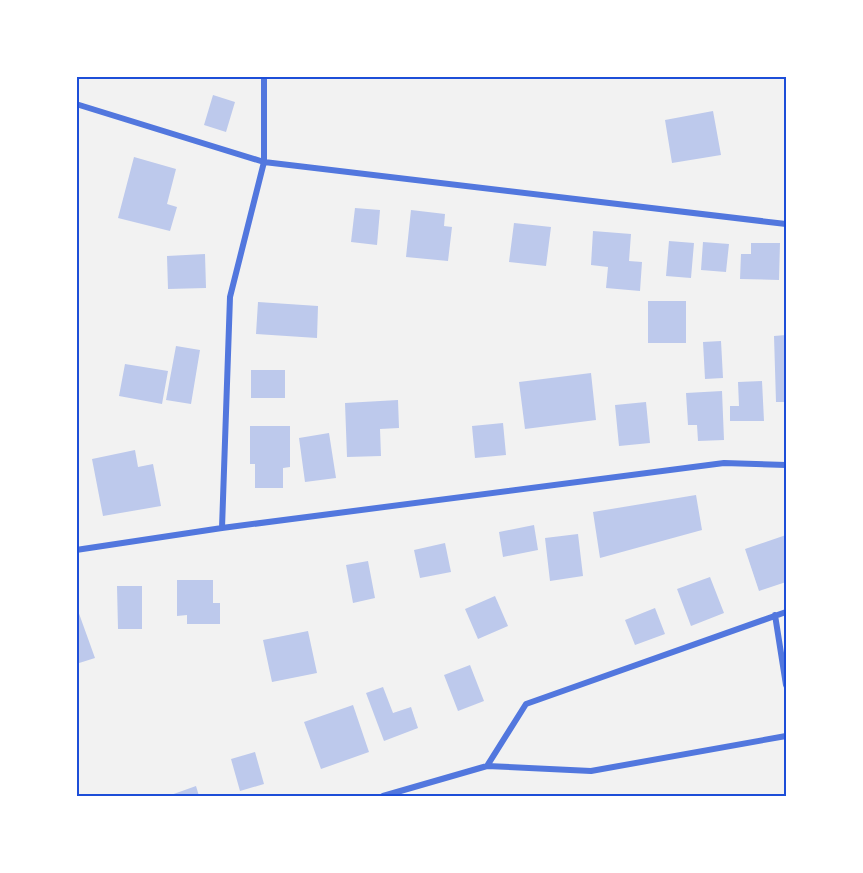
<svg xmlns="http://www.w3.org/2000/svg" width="863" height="873" viewBox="0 0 863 873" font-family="'Fira Sans Condensed',sans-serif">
  <rect width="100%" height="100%" fill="#f2f2f2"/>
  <path fill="#bdc9ec" d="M 213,95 L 235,102 L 226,132 L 204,125 Z
    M 713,111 L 721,155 L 672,163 L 665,120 Z
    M 134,157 L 176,169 L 167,204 L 177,207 L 170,231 L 118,218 Z
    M 355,208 L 380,210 L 377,245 L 351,242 Z
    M 411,210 L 445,214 L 444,226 L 452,227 L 448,261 L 406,257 Z
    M 514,223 L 551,227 L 546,266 L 509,262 Z
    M 593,231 L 631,234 L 629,261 L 642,262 L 640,291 L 606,288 L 608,267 L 591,265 Z
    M 669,241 L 694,243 L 691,278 L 666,276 Z
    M 703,242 L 729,244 L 726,272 L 701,270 Z
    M 751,243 L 780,243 L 779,280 L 740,279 L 741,254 L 751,254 Z
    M 205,254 L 206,288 L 168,289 L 167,256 Z
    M 648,301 L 686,301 L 686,343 L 648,343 Z
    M 258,302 L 318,306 L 317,338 L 256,334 Z
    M 786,335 L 786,402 L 776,402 L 774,336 Z
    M 721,341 L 723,378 L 705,379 L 703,342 Z
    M 176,346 L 200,350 L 191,404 L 166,400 Z
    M 125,364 L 168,371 L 162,404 L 119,396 Z
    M 251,370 L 285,370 L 285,398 L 251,398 Z
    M 591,373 L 596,420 L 525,429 L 519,382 Z
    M 762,381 L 764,421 L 730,421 L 730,406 L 739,406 L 738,382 Z
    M 722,391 L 724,440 L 698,441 L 697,425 L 688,425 L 686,393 Z
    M 398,400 L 399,428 L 380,429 L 381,456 L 347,457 L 345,403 Z
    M 646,402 L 650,443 L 619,446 L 615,405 Z
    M 503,423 L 506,455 L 475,458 L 472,426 Z
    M 250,426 L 290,426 L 290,467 L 283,468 L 283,488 L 255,488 L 255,464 L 250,464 Z
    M 329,433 L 336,478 L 305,482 L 299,438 Z
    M 135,450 L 138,467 L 153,464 L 161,506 L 103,516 L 92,459 Z
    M 696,495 L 702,530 L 600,558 L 593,512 Z
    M 534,525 L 538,550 L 503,557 L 499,532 Z
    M 578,534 L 583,576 L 550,581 L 545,538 Z
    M 786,535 L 786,582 L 759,591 L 745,549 Z
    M 445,543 L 451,572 L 420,578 L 414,550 Z
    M 368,561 L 375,598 L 353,603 L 346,565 Z
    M 710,577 L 724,613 L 691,626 L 677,589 Z
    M 177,580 L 213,580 L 213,603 L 220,603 L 220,624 L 187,624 L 187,615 L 177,616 Z
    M 117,586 L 142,586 L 142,629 L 118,629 Z
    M 495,596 L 508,626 L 478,639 L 465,609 Z
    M 77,608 L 95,658 L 76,664 L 76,609 Z
    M 655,608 L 665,634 L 635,645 L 625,620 Z
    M 308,631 L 317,673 L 272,682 L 263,640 Z
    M 470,665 L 484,701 L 458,711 L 444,675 Z
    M 383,687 L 393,713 L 411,707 L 418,728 L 384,741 L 366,693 Z
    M 353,705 L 369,752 L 321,769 L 304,722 Z
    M 255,752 L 264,784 L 240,791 L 231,759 Z
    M 196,786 L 199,796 L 168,796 Z"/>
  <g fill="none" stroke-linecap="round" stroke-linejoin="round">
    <path stroke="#5277de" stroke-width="6" d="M 76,104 L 264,162 L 786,224
      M 222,528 L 230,297 L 264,162 L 264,76
      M 76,550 L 222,528 L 724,463 L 786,465
      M 775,615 L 786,685
      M 487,766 L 591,771 L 786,736
      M 383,796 L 487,766 L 526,704 L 786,612"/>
  </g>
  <rect width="863" height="873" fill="none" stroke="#ffffff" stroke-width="156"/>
  <rect x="78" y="78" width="707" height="717" fill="none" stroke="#1d4ed8" stroke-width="2"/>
</svg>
